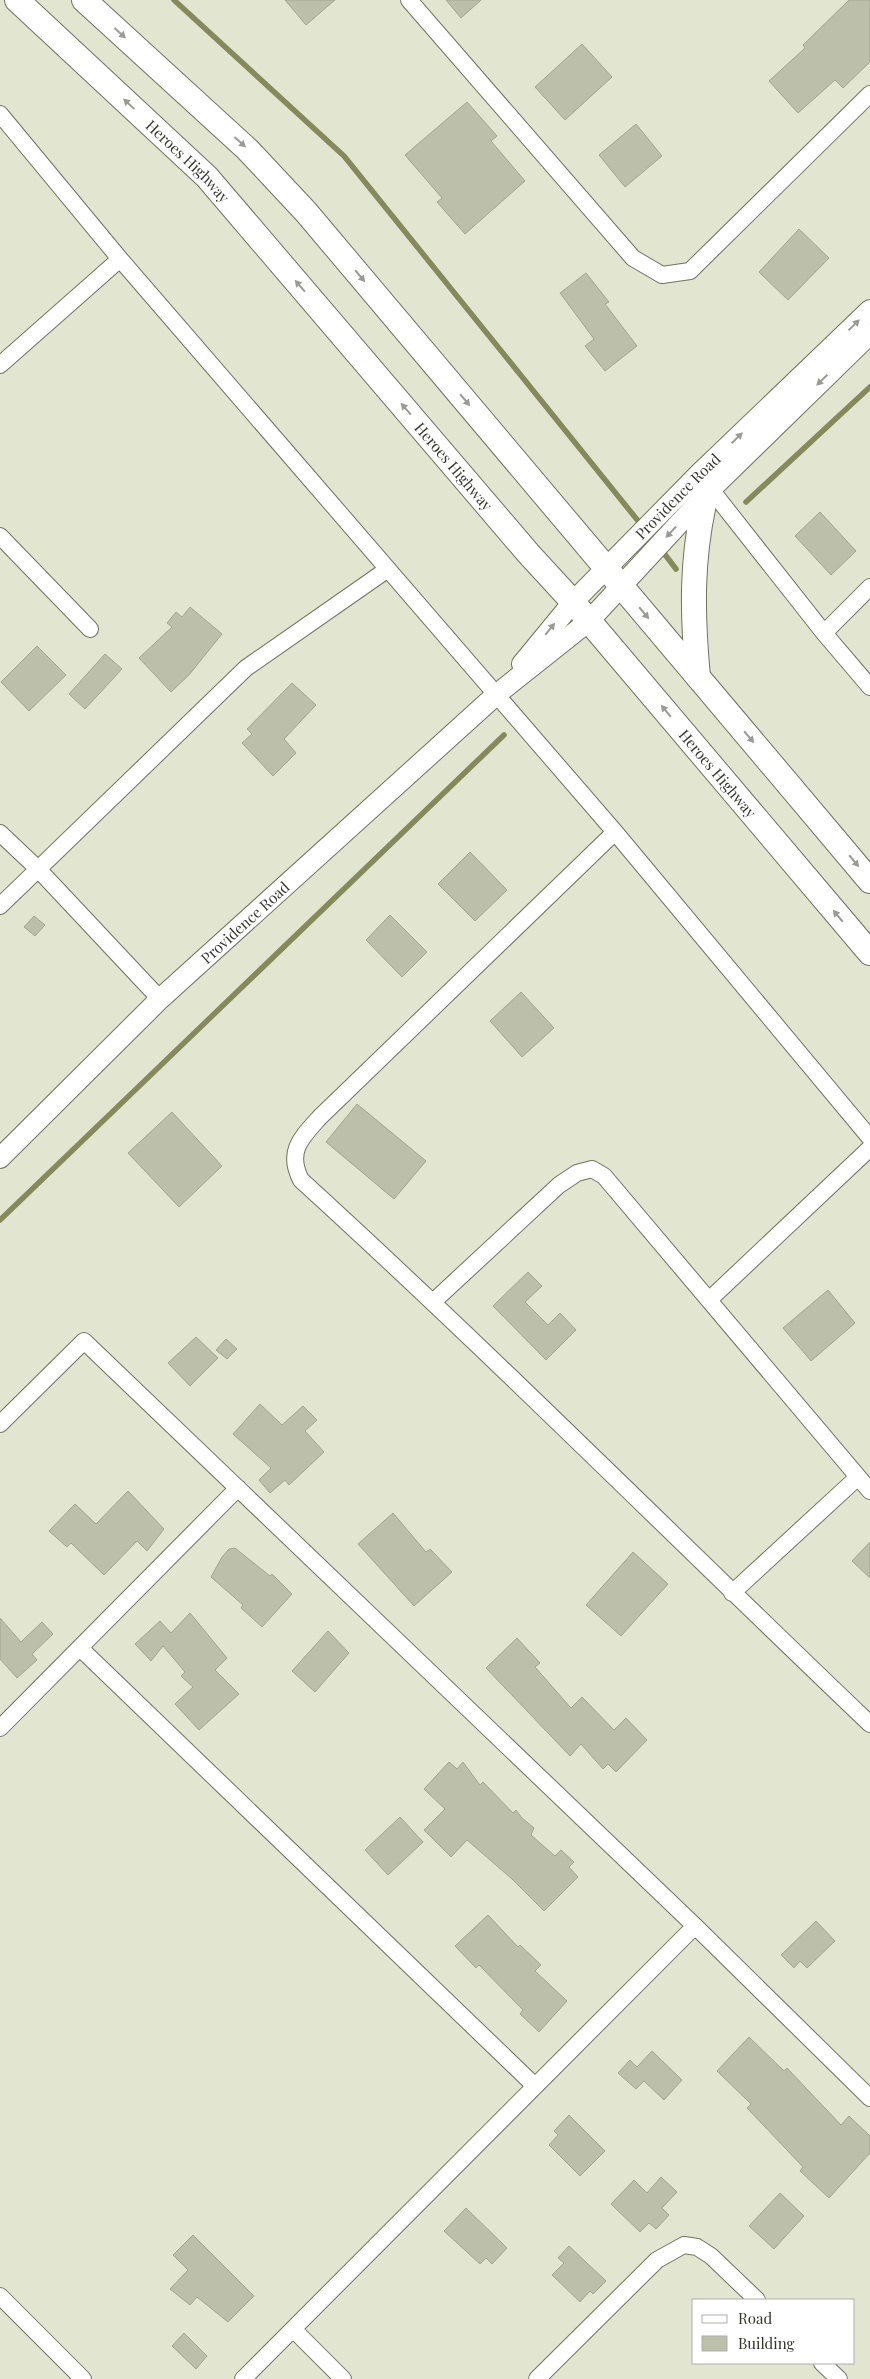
<svg xmlns="http://www.w3.org/2000/svg" width="870" height="2379" viewBox="0 0 870 2379" font-family="'Playfair Display',serif">
  <rect width="100%" height="100%" fill="#e2e6d0"/>
  <g fill="none" stroke-linecap="round" stroke-linejoin="round">
    <path stroke="#848a5b" stroke-width="5.5" d="M 174,0 L 344,156 L 643,527
      M 746,502 L 870,387
      M 660,548 L 676,569
      M 0,1220 L 504,735"/>
  </g>
  <path fill="#bcc0aa" stroke="#a2a591" d="M 285,0 L 335,0 L 306,25 Z
    M 446,0 L 481,0 L 461,18 Z
    M 849,0 L 870,0 L 870,62 L 843,88 L 835,80 L 798,113 L 769,81 L 805,48 L 803,45 Z
    M 582,44 L 612,77 L 565,120 L 535,87 Z
    M 467,102 L 497,136 L 491,141 L 525,181 L 465,234 L 437,202 L 442,198 L 405,155 Z
    M 636,124 L 662,156 L 625,187 L 599,155 Z
    M 799,229 L 829,258 L 788,300 L 759,272 Z
    M 586,273 L 609,302 L 605,304 L 637,346 L 605,371 L 585,346 L 594,339 L 560,293 Z
    M 820,512 L 856,551 L 831,575 L 795,536 Z
    M 190,607 L 222,634 L 189,675 L 171,692 L 139,658 L 172,627 L 167,623 L 176,612 L 182,617 Z
    M 37,646 L 66,675 L 29,711 L 1,682 Z
    M 105,654 L 122,669 L 85,709 L 69,694 Z
    M 292,683 L 316,705 L 284,739 L 296,753 L 273,776 L 242,743 L 252,734 L 247,729 Z
    M 470,852 L 507,890 L 475,921 L 438,884 Z
    M 390,915 L 427,952 L 402,977 L 366,940 Z
    M 34,916 L 45,925 L 35,936 L 24,927 Z
    M 521,992 L 554,1028 L 522,1057 L 490,1021 Z
    M 357,1104 L 426,1161 L 394,1199 L 326,1142 Z
    M 172,1112 L 222,1166 L 179,1207 L 128,1153 Z
    M 528,1272 L 542,1286 L 525,1302 L 548,1325 L 560,1313 L 576,1330 L 546,1360 L 493,1306 Z
    M 828,1290 L 855,1323 L 811,1361 L 783,1328 Z
    M 196,1337 L 218,1358 L 190,1386 L 168,1363 Z
    M 226,1339 L 237,1349 L 227,1359 L 216,1350 Z
    M 260,1404 L 282,1425 L 303,1406 L 317,1420 L 305,1431 L 324,1452 L 289,1485 L 285,1480 L 270,1493 L 259,1480 L 271,1468 L 233,1434 Z
    M 128,1491 L 164,1529 L 147,1551 L 137,1541 L 104,1575 L 71,1543 L 67,1547 L 49,1531 L 75,1504 L 96,1524 Z
    M 393,1513 L 426,1552 L 430,1549 L 452,1572 L 414,1606 L 358,1544 Z
    M 870,1542 L 870,1578 L 852,1561 Z
    M 235,1548 L 270,1576 L 272,1574 L 292,1594 L 262,1627 L 241,1608 L 243,1605 L 211,1577 L 222,1557 L 229,1549 Z
    M 633,1552 L 668,1584 L 621,1636 L 586,1605 Z
    M 190,1613 L 227,1658 L 215,1670 L 239,1694 L 199,1730 L 175,1704 L 193,1687 L 181,1676 L 185,1672 L 163,1646 L 151,1661 L 135,1644 L 160,1621 L 171,1633 Z
    M 0,1618 L 21,1642 L 42,1622 L 53,1634 L 32,1654 L 37,1660 L 17,1678 L 0,1659 Z
    M 328,1631 L 349,1653 L 315,1692 L 292,1671 Z
    M 517,1638 L 540,1663 L 535,1667 L 571,1708 L 582,1697 L 614,1730 L 626,1718 L 647,1740 L 616,1772 L 608,1764 L 603,1769 L 581,1744 L 570,1756 L 486,1668 Z
    M 449,1762 L 457,1769 L 463,1762 L 480,1785 L 483,1782 L 513,1813 L 516,1810 L 522,1818 L 534,1828 L 531,1835 L 555,1856 L 561,1850 L 574,1862 L 569,1867 L 578,1877 L 544,1911 L 512,1879 L 467,1840 L 451,1857 L 424,1830 L 445,1809 L 424,1789 Z
    M 400,1817 L 423,1842 L 388,1875 L 365,1850 Z
    M 488,1915 L 518,1947 L 520,1945 L 541,1965 L 535,1971 L 567,2001 L 539,2032 L 520,2014 L 523,2010 L 479,1965 L 476,1968 L 455,1946 Z
    M 816,1921 L 835,1941 L 807,1968 L 800,1961 L 794,1968 L 781,1955 Z
    M 749,2037 L 784,2071 L 787,2068 L 841,2125 L 849,2116 L 870,2136 L 870,2153 L 829,2198 L 800,2171 L 803,2167 L 747,2108 L 751,2104 L 717,2071 Z
    M 652,2051 L 682,2080 L 664,2100 L 644,2081 L 636,2089 L 618,2073 L 630,2060 L 637,2067 Z
    M 569,2115 L 605,2151 L 580,2176 L 549,2145 L 558,2135 L 554,2131 Z
    M 661,2177 L 677,2192 L 662,2208 L 669,2215 L 656,2229 L 649,2223 L 640,2232 L 611,2204 L 634,2180 L 647,2193 Z
    M 780,2193 L 804,2216 L 774,2249 L 749,2226 Z
    M 466,2208 L 507,2248 L 492,2264 L 486,2258 L 480,2264 L 444,2231 Z
    M 193,2235 L 254,2296 L 228,2322 L 197,2297 L 190,2305 L 170,2289 L 188,2270 L 173,2255 Z
    M 569,2246 L 606,2281 L 593,2294 L 590,2291 L 580,2302 L 552,2275 L 564,2263 L 558,2258 Z
    M 184,2333 L 207,2356 L 196,2369 L 172,2346 Z"/>
  <g fill="none" stroke-linecap="round" stroke-linejoin="round">
    <defs>
      <path id="minor" d="M 409,0 L 633,258 L 662,275 L 690,271 L 870,94
        M 0,114 L 120,259 L 615,832 L 870,1138
        M 0,365 L 120,259
        M 705,482 L 824,633 L 870,687
        M 0,536 L 90,629
        M 824,633 L 870,587
        M 615,832 L 320,1117 C 302,1137 286,1151 301,1180 C 495,1357 680,1543 870,1724
        M 0,833 L 38,869 L 160,999
        M 0,906 L 246,668 L 388,569
        M 709,1300 L 870,1148
        M 434,1301 L 559,1185 L 577,1173 L 592,1169 L 604,1176 L 870,1491
        M 0,1424 L 84,1341 L 695,1926 L 870,2098
        M 732,1593 L 858,1477
        M 80,1648 L 535,2086
        M 0,1728 L 238,1488
        M 0,2296 L 83,2379
        M 293,2329 L 343,2379
        M 822,2363 L 839,2379
        M 243,2379 L 695,1926
        M 537,2379 L 657,2260 L 684,2245 L 697,2247 L 711,2256 L 757,2300"/>
      <g id="tertiary">
        <path id="s1" d="M 522,664 L 573,602 L 699,474 L 870,310"/>
        <path id="s2" d="M 0,1158 L 160,999 L 497,694 L 589,621 L 711,489 L 870,334"/>
      </g>
      <g id="secondary">
        <path id="s3" d="M 17,0 L 207,177 L 528,553 L 573,602 L 870,953"/>
        <path d="M 84,0 L 248,150 L 306,212 L 870,881"/>
        <path d="M 698,677 C 692,613 691,558 706,495"/>
      </g>
    </defs>
    <use href="#minor" stroke="#70735f" stroke-width="18"/>
    <use href="#tertiary" stroke="#70735f" stroke-width="22"/>
    <use href="#secondary" stroke="#70735f" stroke-width="26"/>
    <use href="#minor" stroke="#fff" stroke-width="16"/>
    <use href="#tertiary" stroke="#fff" stroke-width="20"/>
    <use href="#secondary" stroke="#fff" stroke-width="24"/>
  </g>
  <defs><path id="oneway-solid" d="M-6-.8H1V-3.2L6.5 0L1 3.2V.8H-6Z" transform="scale(1.25)"/></defs>
  <g fill="#9a9a96">
    <use href="#oneway-solid" transform="translate(120 33) rotate(42)"/>
    <use href="#oneway-solid" transform="translate(129 104) rotate(-137)"/>
    <use href="#oneway-solid" transform="translate(240 142) rotate(42)"/>
    <use href="#oneway-solid" transform="translate(360 276) rotate(50)"/>
    <use href="#oneway-solid" transform="translate(300 286) rotate(-131)"/>
    <use href="#oneway-solid" transform="translate(854 325) rotate(-44)"/>
    <use href="#oneway-solid" transform="translate(822 380) rotate(136)"/>
    <use href="#oneway-solid" transform="translate(465 400) rotate(50)"/>
    <use href="#oneway-solid" transform="translate(406 409) rotate(-131)"/>
    <use href="#oneway-solid" transform="translate(737 438) rotate(-44)"/>
    <use href="#oneway-solid" transform="translate(671 532) rotate(133)"/>
    <use href="#oneway-solid" transform="translate(644 613) rotate(50)"/>
    <use href="#oneway-solid" transform="translate(550 629) rotate(-51)"/>
    <use href="#oneway-solid" transform="translate(666 711) rotate(-130)"/>
    <use href="#oneway-solid" transform="translate(749 737) rotate(50)"/>
    <use href="#oneway-solid" transform="translate(854 861) rotate(50)"/>
    <use href="#oneway-solid" transform="translate(838 916) rotate(-130)"/>
  </g>
  <g text-anchor="middle" dominant-baseline="central" stroke-width="4" stroke-linejoin="round" paint-order="stroke">
    <g font-size="15" fill="#34352d" stroke="#fff">
      <text stroke="none"><textPath href="#s3" startOffset="235">Heroes Highway</textPath></text>
      <text stroke="none"><textPath href="#s3" startOffset="640">Heroes Highway</textPath></text>
      <text stroke="none"><textPath href="#s1" startOffset="229">Providence Road</textPath></text>
      <text stroke="none"><textPath href="#s3" startOffset="1045">Heroes Highway</textPath></text>
      <text stroke="none"><textPath href="#s2" startOffset="340">Providence Road</textPath></text>
    </g>
  </g>
  <rect x="692" y="2299" width="162" height="65" fill="#ffffff" stroke="#aeaeab"/>
  <rect x="702" y="2315" width="25" height="8" fill="#ffffff" stroke="#aeaeab"/>
  <text x="738" y="2324" font-size="15" fill="#34352d">Road</text>
  <rect x="702" y="2336" width="25" height="15" fill="#bcc0aa" stroke="#aeaeab"/>
  <text x="738" y="2349" font-size="15" fill="#34352d">Building</text>
</svg>
